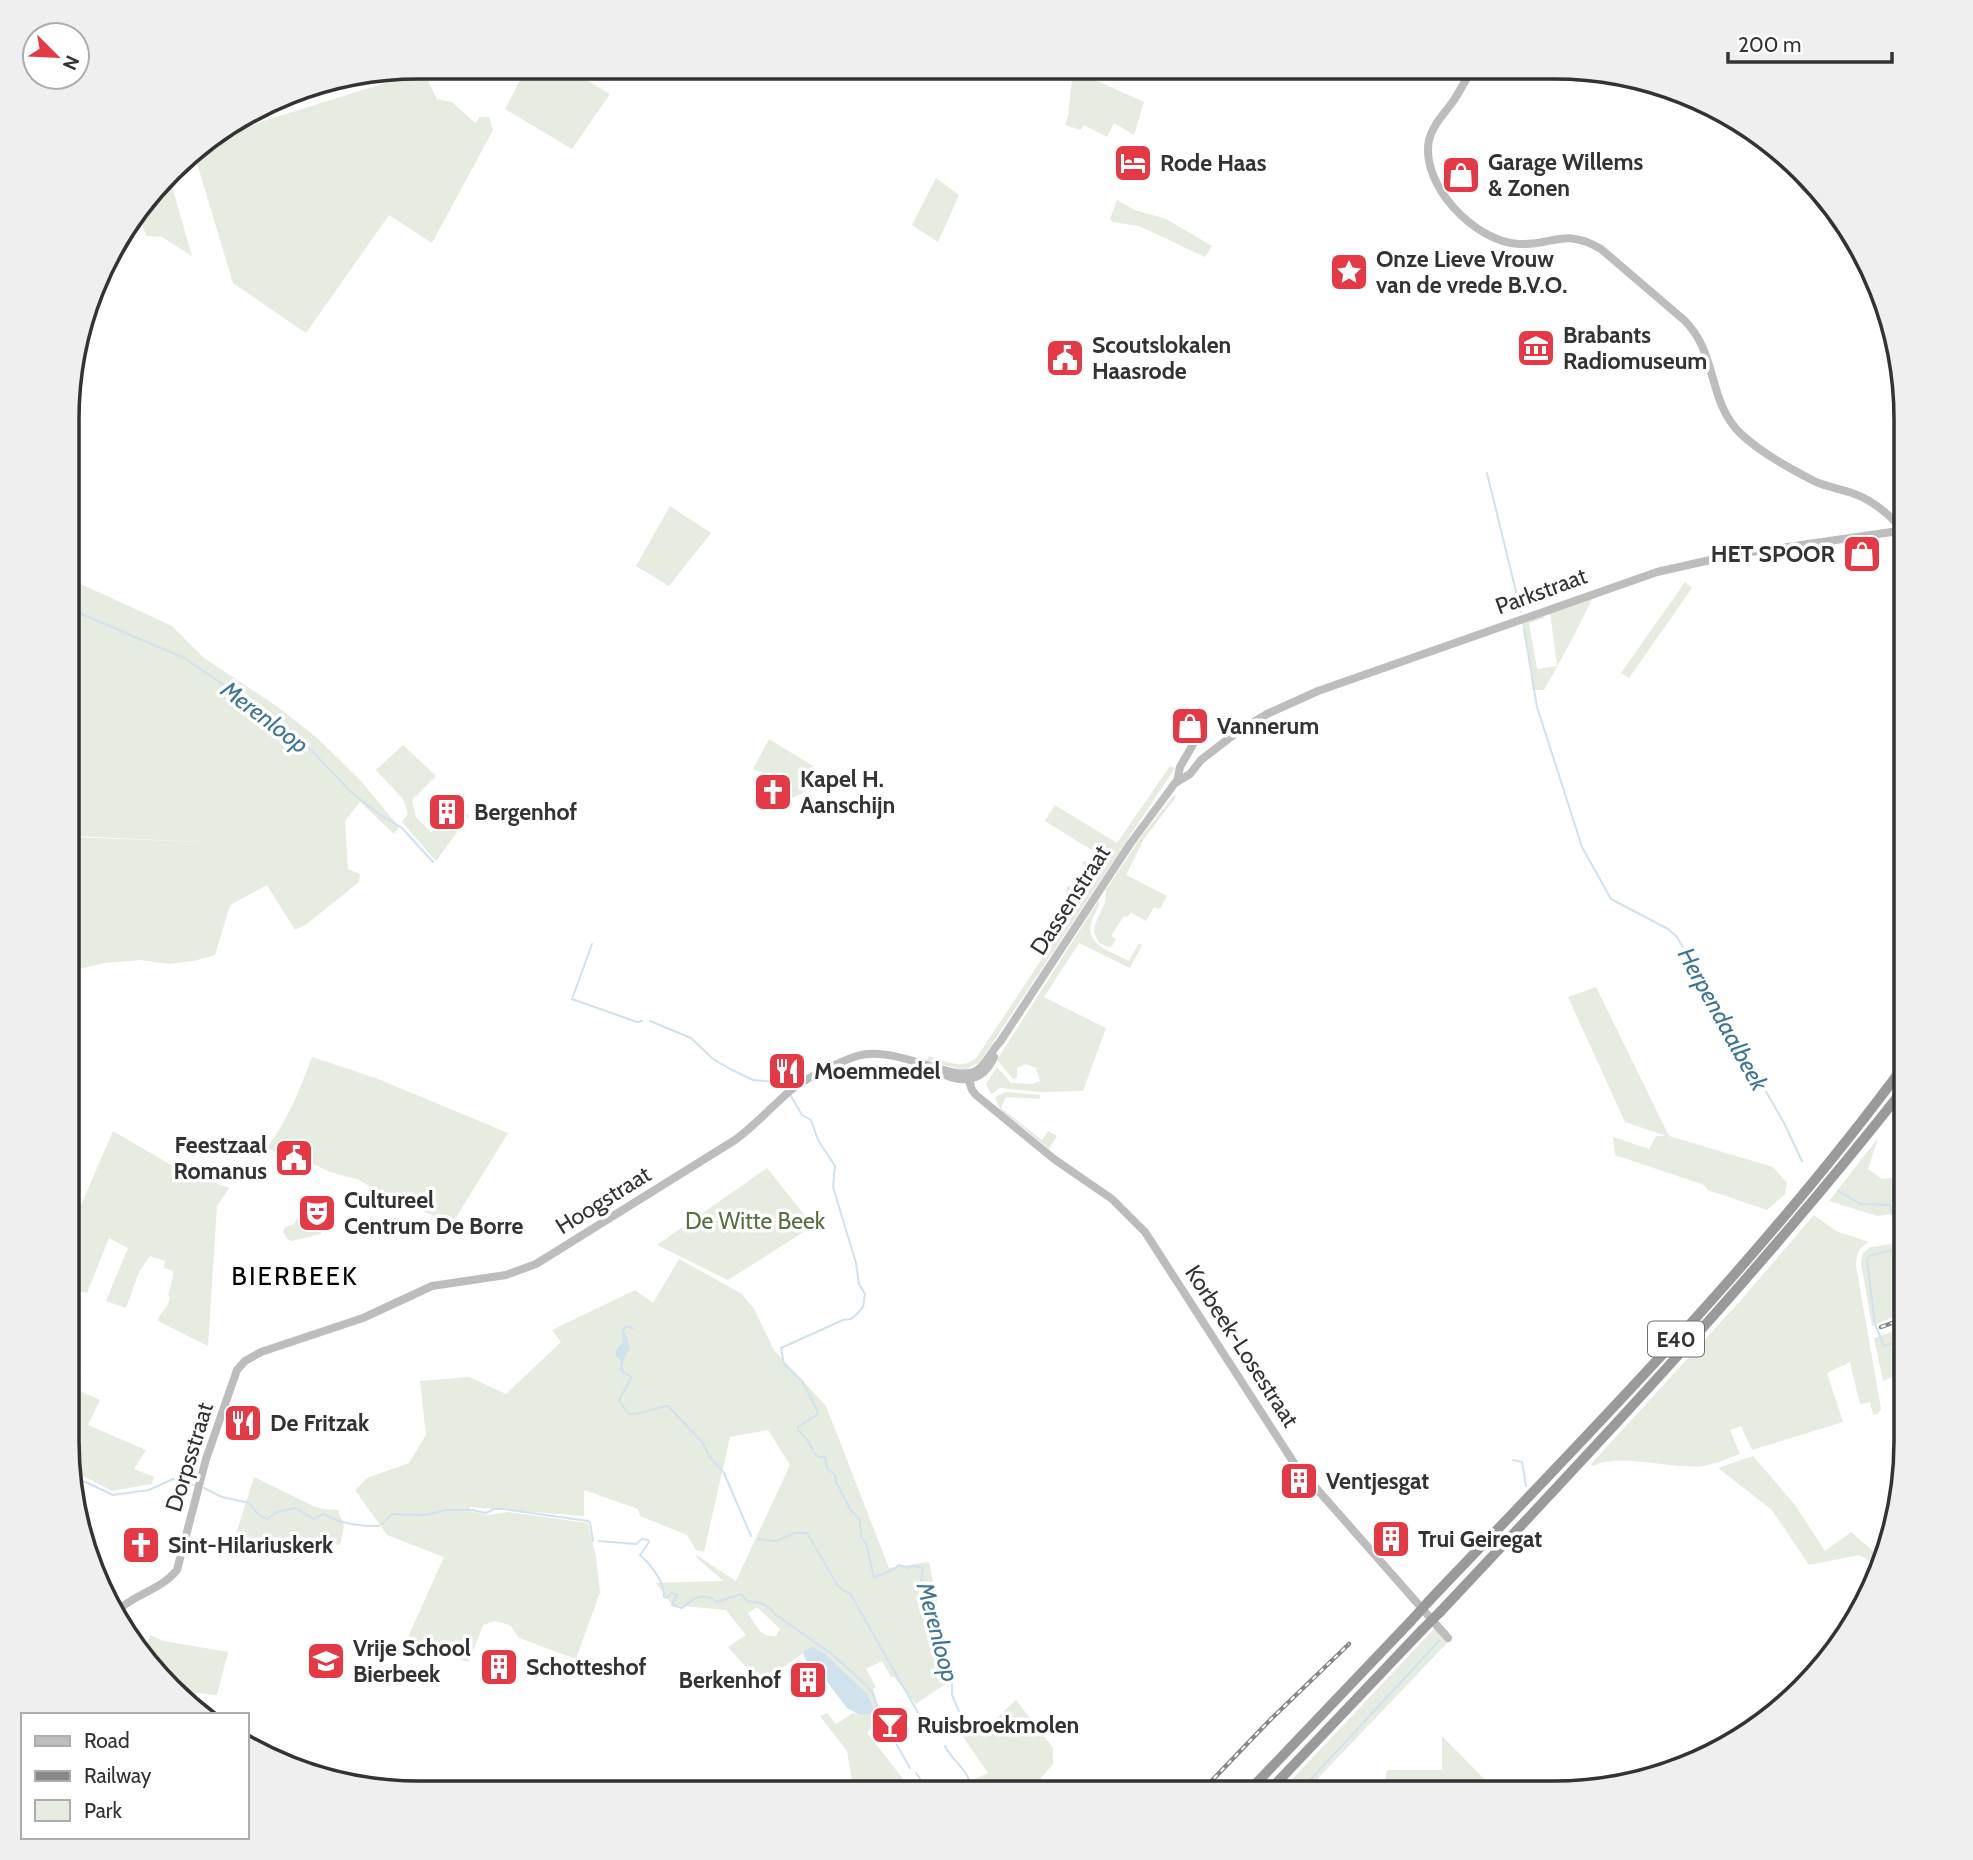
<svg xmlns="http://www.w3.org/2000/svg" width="1973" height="1860" viewBox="0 0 1973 1860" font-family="Cabin,sans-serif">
  <rect width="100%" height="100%" fill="#fff"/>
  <path fill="#e6ecdf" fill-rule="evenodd" d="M 527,67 L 571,67 L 570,70 L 610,94 L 572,149 L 505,109 Z
    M 1073,70 L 1144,102 L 1134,135 L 1114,123 L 1107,137 L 1084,125 L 1081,130 L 1065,125 L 1068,116 Z
    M 423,71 L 437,99 L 452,102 L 475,123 L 480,117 L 489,117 L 493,130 L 432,243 L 389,215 L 306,333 L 233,283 L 193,150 L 219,135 Z
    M 354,77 L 269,106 L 305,85 Z
    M 169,176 L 192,256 L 162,237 L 146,236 L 139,212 Z
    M 936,178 L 959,195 L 938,242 L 912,225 Z
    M 1117,200 L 1135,210 L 1166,219 L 1212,246 L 1205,257 L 1139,226 L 1113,222 L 1110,219 Z
    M 1352,254 L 1354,256 L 1360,290 L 1340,274 L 1341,268 Z
    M 670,506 L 711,533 L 669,586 L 636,566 Z
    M 72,580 L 172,626 L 204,658 L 275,705 L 316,737 L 360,780 L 399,827 L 394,834 L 360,802 L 345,821 L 348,869 L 360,874 L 359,882 L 308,923 L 295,930 L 267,885 L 230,905 L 215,955 L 194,961 L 168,964 L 140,960 L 105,963 L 70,971 L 71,837 L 203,842 L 71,836 Z
    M 1685,582 L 1692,588 L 1629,678 L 1621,673 Z
    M 1593,597 C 1578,629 1561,660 1544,690 L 1532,690 L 1530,660 L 1522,623 L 1544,615 L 1545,618 L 1529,623 L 1537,669 L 1557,666 L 1550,612 Z
    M 769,739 L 813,766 L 815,783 C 799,799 782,802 760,805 L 762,791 L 769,776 L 753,769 Z
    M 403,745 L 436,776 L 412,800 L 416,817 L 431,832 L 458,805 L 469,816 L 436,861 L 402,822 L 408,814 L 403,799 L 376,770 Z
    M 1170,766 L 1175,768 L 980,1062 L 965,1070 L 927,1061 L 929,1056 C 945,1061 963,1071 977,1057 L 1079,903 L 1065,890 L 1068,886 L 1085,893 L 1096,876 L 1082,864 L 1084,861 L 1101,866 L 1106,859 L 1045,821 L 1055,805 L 1117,843 Z
    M 1174,795 L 1176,797 L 1144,839 L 1126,875 L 1167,896 L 1160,909 L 1154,907 L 1146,921 L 1131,912 L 1127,917 L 1124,916 L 1111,936 L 1116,939 L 1112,946 L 1109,947 L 1099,943 L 1094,932 L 1095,925 L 1105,902 L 1106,890 L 1141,837 Z
    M 1099,900 C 1100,907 1095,913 1092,920 C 1083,945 1112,952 1129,961 L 1139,943 L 1142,945 L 1130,968 L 1079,943 L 1044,997 L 1106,1028 L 1083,1091 L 1040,1092 L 1000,1088 L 991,1094 L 986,1084 L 997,1067 L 1011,1083 L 1032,1084 L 1040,1081 L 1036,1068 L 1026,1064 L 1017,1068 L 1017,1077 L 1014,1080 L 997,1060 Z
    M 1596,987 L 1669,1136 L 1773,1167 L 1787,1183 L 1785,1194 L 1767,1210 L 1708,1190 L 1704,1185 L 1615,1155 L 1613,1137 L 1649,1149 L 1656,1136 L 1666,1136 L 1625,1122 L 1568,997 Z
    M 312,1057 L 378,1079 L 508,1133 L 452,1224 L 402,1202 L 399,1203 L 357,1179 L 330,1172 L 307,1161 L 304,1166 L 267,1148 C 288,1120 300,1089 312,1057 Z
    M 1005,1092 L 1040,1095 L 1040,1099 L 1006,1097 L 1001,1108 L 1042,1140 L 1048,1131 L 1057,1136 L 1049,1149 L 1000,1109 L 995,1097 Z
    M 113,1131 L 176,1168 L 229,1188 L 217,1206 L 208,1346 L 158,1321 C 160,1311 167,1311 170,1297 L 168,1295 L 173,1277 L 173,1271 L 164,1268 L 165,1261 L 150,1256 L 139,1272 L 126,1308 L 106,1301 L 128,1248 L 109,1238 L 87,1293 L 68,1289 L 68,1235 Z
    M 1878,1138 L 1868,1169 L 1882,1179 L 1906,1176 L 1906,1213 L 1877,1216 L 1829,1201 Z
    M 767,1168 L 813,1226 L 728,1280 L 657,1245 Z
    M 1814,1215 L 1836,1231 L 1869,1242 C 1858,1248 1857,1253 1856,1266 L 1881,1409 L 1878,1414 L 1873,1415 L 1870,1402 L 1860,1404 L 1850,1362 L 1827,1373 L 1843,1422 L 1752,1450 L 1741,1426 L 1730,1430 L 1740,1454 C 1728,1458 1716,1464 1703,1466 C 1672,1470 1619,1452 1593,1466 L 1591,1464 L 1740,1301 Z
    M 298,1217 L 321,1229 L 321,1234 L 292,1241 L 287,1239 L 283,1232 L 285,1227 L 294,1224 Z
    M 1906,1242 L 1906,1312 L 1872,1326 L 1861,1263 L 1863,1253 L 1870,1247 Z
    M 679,1259 L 742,1294 L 754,1309 L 774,1350 L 826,1406 L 889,1568 L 929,1562 L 953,1679 L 916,1704 L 894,1677 L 891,1677 L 882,1661 L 866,1669 L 876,1687 L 873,1689 L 881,1715 L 867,1733 L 904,1780 L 897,1793 L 891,1791 L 886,1779 L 870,1793 L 854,1793 L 847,1751 L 820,1716 L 827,1713 L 836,1724 L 853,1713 L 860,1715 C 850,1684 845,1666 815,1649 C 799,1652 777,1674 761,1684 L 728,1647 L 746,1635 L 726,1610 L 672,1605 L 656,1583 L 723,1581 L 696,1557 L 696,1555 L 736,1581 L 790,1465 L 768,1430 L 730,1437 L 704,1552 L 696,1550 L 687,1535 L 640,1516 L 638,1509 L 584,1490 L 584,1516 L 470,1507 L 469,1511 L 489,1515 L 508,1512 L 588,1523 L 596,1557 L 600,1592 L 576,1659 L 519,1638 L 510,1625 L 495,1621 L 483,1625 L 469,1662 L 405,1644 L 444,1557 L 387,1535 L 355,1490 L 367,1478 L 409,1463 L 426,1435 L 420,1381 L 469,1377 L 506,1394 L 561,1342 L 552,1330 L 635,1290 L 653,1303 ZM 757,1607 L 780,1629 L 776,1636 C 760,1638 756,1625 748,1613 Z
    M 1906,1327 L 1906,1371 L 1883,1381 L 1874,1338 Z
    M 68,1369 L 81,1375 L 75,1389 L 100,1400 L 88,1425 L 146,1450 L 134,1469 L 154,1477 L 152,1484 L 112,1491 L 68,1468 Z
    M 1753,1456 L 1795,1505 L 1825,1551 L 1851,1532 L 1883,1560 L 1880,1567 L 1859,1555 L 1809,1565 L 1772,1510 L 1718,1468 Z
    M 254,1477 L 313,1506 L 322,1509 L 338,1510 L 344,1527 L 340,1545 L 312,1539 L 304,1553 L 234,1540 Z
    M 1435,1628 L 1448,1642 L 1304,1793 L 1279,1793 Z
    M 150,1635 L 164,1641 L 228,1652 L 217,1695 L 197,1693 L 193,1703 L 154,1673 L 142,1654 Z
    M 1016,1700 L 1053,1748 L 1053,1764 L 1036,1784 L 1053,1793 L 946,1793 L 988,1773 L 961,1734 L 997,1718 Z
    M 1442,1736 L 1498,1793 L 1383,1793 L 1387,1770 L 1442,1770 Z"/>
  <path fill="#cfe2ee" d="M 626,1325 L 633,1327 L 634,1330 L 628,1327 L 624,1330 L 630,1348 L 625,1356 L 622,1367 L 625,1373 L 623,1374 L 620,1369 L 621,1361 L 616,1356 L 616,1349 L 623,1342 L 622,1330 Z
    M 812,1647 L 825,1654 L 867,1694 L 873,1706 L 873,1713 L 860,1715 L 847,1708 L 816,1667 C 809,1665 802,1658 804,1651 Z"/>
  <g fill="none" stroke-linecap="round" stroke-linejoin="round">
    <path stroke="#cfe2ee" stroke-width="2" d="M 1487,473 L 1521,612
      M 72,610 L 184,658 L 294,732 L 350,791 L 376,812 L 402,828 L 433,862
      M 1524,629 L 1537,707 L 1582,847 L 1611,899 L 1668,929 L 1677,937 L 1784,1123 L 1802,1161
      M 592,944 L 572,999 L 637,1022 L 642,1021
      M 650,1021 L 691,1038 L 713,1059 L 732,1070 L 753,1080 L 776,1082 L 785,1089
      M 791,1096 L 802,1115 L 811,1120 L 818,1140 L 835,1166 L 833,1187 L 856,1263 L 859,1284 L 865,1294 L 863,1307 L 857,1314 L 851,1319 L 843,1320 L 781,1348 L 784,1364 L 802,1381 L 817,1410 L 818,1414 L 798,1427 L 798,1430 L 808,1441 L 813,1450
      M 1838,1191 L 1861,1204 L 1890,1205 L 1893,1217
      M 1895,1227 L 1897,1235
      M 1899,1245 L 1900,1248 L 1869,1256 L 1867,1261 L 1875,1324 L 1884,1346 L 1906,1339
      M 625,1373 L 631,1377 C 628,1387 622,1392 619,1401 L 629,1414 C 643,1414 654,1408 668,1406 L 703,1443 L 709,1456 L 724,1473 L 751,1536
      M 814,1453 L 819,1457 L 825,1457 L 827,1468 L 835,1475 L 836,1482 L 850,1509 L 860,1520 L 861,1537 L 866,1543 L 874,1577 C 882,1574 894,1571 899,1565 L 908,1568 L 913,1566 L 923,1568 L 921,1581 L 930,1599 L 939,1646 L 943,1654 L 945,1672 L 951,1677 L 952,1684 L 952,1695 L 963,1721
      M 1513,1460 L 1522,1462 L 1526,1486
      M 71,1478 L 88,1483 L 113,1495 L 149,1490 L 173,1479 L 194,1485
      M 204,1488 L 222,1497 L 249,1503 L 258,1514 L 267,1519 L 277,1512 L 295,1508 L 314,1519 L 323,1514 C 342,1524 358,1526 379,1526
      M 382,1524 L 392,1514 L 425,1515 L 446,1510 L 472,1510 L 486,1513 L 494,1509 L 503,1509 L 588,1521 L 590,1523 L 593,1541
      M 758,1539 L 776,1541 L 795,1533 L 807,1533 L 838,1586 L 851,1595 L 929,1732
      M 599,1541 L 636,1544 L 642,1539 L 648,1540 L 649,1542 L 640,1555 C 651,1565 665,1582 664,1597 L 667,1598 L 671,1593 L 677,1595 L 672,1605 L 682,1608 C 694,1598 703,1591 717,1602 L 741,1594 L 747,1601 C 759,1602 768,1604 776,1615 L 833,1655 L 867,1686 L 873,1694 L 880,1715 L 910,1768
      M 945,1746 C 952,1762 975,1773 969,1793
      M 916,1773 L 925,1786 L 939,1783 L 950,1793
      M 1298,1793 L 1439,1641"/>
    <path stroke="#bdbdbd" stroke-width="8" d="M 1473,67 C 1467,78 1461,89 1454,100 C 1445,113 1433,124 1429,140 C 1420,185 1475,242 1519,244 C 1553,246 1564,227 1601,249 L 1684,320 C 1718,353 1707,400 1740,433 C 1761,453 1791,469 1816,482 C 1828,487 1840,489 1852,493 C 1873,500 1889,514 1903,530
      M 1177,782 L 1180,767 L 1195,741
      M 967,1074 L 972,1090 L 976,1095 L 1054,1159 L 1112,1199 L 1145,1232 L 1294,1463 L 1448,1638
      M 945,1075 C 967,1084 984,1079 994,1057
      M 116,1612 C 134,1594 161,1590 177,1570 L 206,1459 L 237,1370 L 245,1361 L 261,1352 L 363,1318 L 432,1286 L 506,1275 L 536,1264 L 735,1140 C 756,1125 772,1106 791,1090 C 804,1079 841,1061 857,1056 C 896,1044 954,1084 976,1071 C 987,1064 991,1051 1000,1042 L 1130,844 L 1175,783 L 1190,774 L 1201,760 L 1236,733 L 1267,714 L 1318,691 L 1657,572 L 1737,554 L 1906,530"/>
    <path stroke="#9a9a9a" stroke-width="10" d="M 1429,1601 C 1594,1428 1764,1256 1906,1063
      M 1440,1612 C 1601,1441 1761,1271 1906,1086
      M 1247,1793 L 1411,1621
      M 1267,1793 L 1422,1630"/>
    <defs>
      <path id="rail" d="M 1881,1327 L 1906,1318
        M 1200,1793 L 1269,1721 L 1349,1644"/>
    </defs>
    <use href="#rail" stroke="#888" stroke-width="4.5"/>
    <use href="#rail" stroke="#fff" stroke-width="2" stroke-dasharray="5" stroke-linecap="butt"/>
    <path stroke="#9a9a9a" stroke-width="10" d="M 1411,1621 L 1429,1601
      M 1422,1630 L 1440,1612"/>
  </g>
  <defs>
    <symbol id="hotel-square" viewBox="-11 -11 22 22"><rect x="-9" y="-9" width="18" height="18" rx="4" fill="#e63946" stroke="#fff"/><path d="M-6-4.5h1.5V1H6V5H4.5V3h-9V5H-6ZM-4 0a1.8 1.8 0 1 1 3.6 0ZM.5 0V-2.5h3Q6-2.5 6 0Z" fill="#fff"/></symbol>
    <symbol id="shop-square" viewBox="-11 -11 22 22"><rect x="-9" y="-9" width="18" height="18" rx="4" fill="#e63946" stroke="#fff"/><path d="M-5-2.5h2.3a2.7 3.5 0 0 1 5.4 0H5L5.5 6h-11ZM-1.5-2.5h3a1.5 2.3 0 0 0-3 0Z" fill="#fff"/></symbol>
    <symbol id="sight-square" viewBox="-11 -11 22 22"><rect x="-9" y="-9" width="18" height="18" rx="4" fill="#e63946" stroke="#fff"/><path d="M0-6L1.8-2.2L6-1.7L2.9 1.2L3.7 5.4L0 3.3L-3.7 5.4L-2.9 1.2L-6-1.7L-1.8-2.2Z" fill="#fff"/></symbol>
    <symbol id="museum-square" viewBox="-11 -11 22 22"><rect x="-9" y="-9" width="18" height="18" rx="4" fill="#e63946" stroke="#fff"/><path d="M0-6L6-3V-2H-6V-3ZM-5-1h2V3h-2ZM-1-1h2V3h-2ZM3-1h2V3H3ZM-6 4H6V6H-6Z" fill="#fff"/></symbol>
    <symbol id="civic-square" viewBox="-11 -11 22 22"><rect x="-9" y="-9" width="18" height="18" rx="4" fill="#e63946" stroke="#fff"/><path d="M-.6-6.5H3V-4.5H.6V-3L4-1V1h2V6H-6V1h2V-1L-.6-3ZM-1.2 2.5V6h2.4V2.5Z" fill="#fff"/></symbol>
    <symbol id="church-square" viewBox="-11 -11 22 22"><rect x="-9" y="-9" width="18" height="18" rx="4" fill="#e63946" stroke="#fff"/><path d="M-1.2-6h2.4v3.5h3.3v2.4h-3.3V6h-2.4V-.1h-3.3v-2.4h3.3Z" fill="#fff"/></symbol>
    <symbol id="building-square" viewBox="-11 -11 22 22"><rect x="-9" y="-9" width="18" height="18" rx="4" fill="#e63946" stroke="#fff"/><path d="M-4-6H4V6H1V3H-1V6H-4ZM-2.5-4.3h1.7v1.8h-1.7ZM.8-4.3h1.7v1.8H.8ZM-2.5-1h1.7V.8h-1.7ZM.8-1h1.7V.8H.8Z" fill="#fff"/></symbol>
    <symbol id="restaurant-square" viewBox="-11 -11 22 22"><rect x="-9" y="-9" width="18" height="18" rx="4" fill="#e63946" stroke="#fff"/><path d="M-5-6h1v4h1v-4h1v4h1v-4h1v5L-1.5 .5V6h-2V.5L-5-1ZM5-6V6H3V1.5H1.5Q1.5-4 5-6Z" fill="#fff"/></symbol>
    <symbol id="theatre-square" viewBox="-11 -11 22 22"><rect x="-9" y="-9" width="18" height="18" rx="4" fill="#e63946" stroke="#fff"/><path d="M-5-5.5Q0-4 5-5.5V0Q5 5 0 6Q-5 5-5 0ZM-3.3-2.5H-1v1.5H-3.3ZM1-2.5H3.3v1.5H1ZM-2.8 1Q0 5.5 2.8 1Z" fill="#fff"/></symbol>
    <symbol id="school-square" viewBox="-11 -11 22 22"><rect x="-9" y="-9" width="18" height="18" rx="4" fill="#e63946" stroke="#fff"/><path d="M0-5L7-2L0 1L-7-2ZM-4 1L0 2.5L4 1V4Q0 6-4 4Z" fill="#fff"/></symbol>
    <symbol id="bar-square" viewBox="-11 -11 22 22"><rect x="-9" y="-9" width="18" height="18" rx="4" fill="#e63946" stroke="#fff"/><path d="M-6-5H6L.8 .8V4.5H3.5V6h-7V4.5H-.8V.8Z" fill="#fff"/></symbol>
  </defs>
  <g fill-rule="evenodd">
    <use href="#hotel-square" x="1111" y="141" width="44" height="44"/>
    <use href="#shop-square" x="1439" y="153" width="44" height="44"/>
    <use href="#sight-square" x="1327" y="250" width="44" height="44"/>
    <use href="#museum-square" x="1514" y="326" width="44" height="44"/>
    <use href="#civic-square" x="1043" y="336" width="44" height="44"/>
    <use href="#shop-square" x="1840" y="532" width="44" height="44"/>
    <use href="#shop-square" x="1168" y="704" width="44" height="44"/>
    <use href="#church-square" x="751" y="770" width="44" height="44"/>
    <use href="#building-square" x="425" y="790" width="44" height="44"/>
    <use href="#restaurant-square" x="765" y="1049" width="44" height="44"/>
    <use href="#civic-square" x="272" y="1136" width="44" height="44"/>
    <use href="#theatre-square" x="295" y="1191" width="44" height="44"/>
    <use href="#restaurant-square" x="221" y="1401" width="44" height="44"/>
    <use href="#building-square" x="1277" y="1459" width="44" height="44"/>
    <use href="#building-square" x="1369" y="1517" width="44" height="44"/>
    <use href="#church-square" x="119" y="1523" width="44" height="44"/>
    <use href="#school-square" x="304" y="1639" width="44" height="44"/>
    <use href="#building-square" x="477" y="1645" width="44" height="44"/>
    <use href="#building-square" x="786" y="1658" width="44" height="44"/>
    <use href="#bar-square" x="868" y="1703" width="44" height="44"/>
  </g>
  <g text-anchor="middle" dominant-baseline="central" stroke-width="7" stroke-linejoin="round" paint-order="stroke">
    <rect fill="#fff" stroke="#707070" stroke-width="2" x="1648" y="1321.5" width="56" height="35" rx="5"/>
    <g font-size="21" font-weight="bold" fill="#333">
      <text x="1676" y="1339">E40</text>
    </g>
    <g font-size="23" font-weight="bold" fill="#333" stroke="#fff" text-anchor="start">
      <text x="1488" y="162">Garage Willems<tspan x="1488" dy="26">&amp; Zonen</tspan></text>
      <text x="1160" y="163">Rode Haas</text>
      <text x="1376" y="259">Onze Lieve Vrouw<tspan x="1376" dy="26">van de vrede B.V.O.</tspan></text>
      <text x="1563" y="335">Brabants<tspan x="1563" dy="26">Radiomuseum</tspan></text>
      <text x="1092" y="345">Scoutslokalen<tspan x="1092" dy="26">Haasrode</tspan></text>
      <text x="1835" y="554" text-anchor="end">HET SPOOR</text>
      <text x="1217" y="726">Vannerum</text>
      <text x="800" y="779">Kapel H.<tspan x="800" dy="26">Aanschijn</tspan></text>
      <text x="474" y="812">Bergenhof</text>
      <text x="814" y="1071">Moemmedel</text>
      <text x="267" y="1145" text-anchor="end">Feestzaal<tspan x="267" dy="26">Romanus</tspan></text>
      <text x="344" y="1200">Cultureel<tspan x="344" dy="26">Centrum De Borre</tspan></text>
      <text x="270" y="1423">De Fritzak</text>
      <text x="1326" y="1481">Ventjesgat</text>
      <text x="1418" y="1539">Trui Geiregat</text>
      <text x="168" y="1545">Sint-Hilariuskerk</text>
      <text x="353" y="1648">Vrije School<tspan x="353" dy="26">Bierbeek</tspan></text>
      <text x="526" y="1667">Schotteshof</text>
      <text x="781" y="1680" text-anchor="end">Berkenhof</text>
      <text x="917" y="1725">Ruisbroekmolen</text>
    </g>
    <g font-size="23" fill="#333" stroke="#fff">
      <text transform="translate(1541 591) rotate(-20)">Parkstraat</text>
      <text transform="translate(1070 900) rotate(-57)">Dassenstraat</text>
      <text transform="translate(603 1200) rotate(-32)">Hoogstraat</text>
      <text transform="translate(1242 1346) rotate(57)">Korbeek-Losestraat</text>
      <text transform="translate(189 1457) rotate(-73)">Dorpsstraat</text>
    </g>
    <g font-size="23" fill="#56703f" stroke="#fff">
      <text x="755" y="1221">De Witte Beek</text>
    </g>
    <g font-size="24" font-style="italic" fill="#3f7597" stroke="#fff">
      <text transform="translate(265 717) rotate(37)">Merenloop</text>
      <text transform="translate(1723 1019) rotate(61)">Herpendaalbeek</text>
      <text transform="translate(938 1632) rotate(75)">Merenloop</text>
    </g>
    <g font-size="26" letter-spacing="2" fill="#000" stroke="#fff">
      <text x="295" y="1276">BIERBEEK</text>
    </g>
  </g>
  <path d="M0 0H1973V1860H0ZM419 79H1554A340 340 0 0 1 1894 419V1441A340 340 0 0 1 1554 1781H419A340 340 0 0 1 79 1441V419A340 340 0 0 1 419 79Z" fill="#efefef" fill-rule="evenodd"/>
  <path fill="none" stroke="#333" stroke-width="3.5" d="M419 79H1554A340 340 0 0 1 1894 419V1441A340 340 0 0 1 1554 1781H419A340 340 0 0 1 79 1441V419A340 340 0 0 1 419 79Z"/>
  <rect x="21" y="1713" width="228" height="126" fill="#ffffff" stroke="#adadad" stroke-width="2"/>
  <rect x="35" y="1736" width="35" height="10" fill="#bdbdbd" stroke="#adadad" stroke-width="2"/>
  <text x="84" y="1748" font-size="21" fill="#333333">Road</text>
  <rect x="35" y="1771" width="35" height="10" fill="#888888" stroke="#adadad" stroke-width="2"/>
  <text x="84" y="1783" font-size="21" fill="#333333">Railway</text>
  <rect x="35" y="1800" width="35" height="21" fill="#e6ecdf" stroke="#adadad" stroke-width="2"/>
  <text x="84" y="1818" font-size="21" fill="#333333">Park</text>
  <g transform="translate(56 56) rotate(114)"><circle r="33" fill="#ffffff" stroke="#adadad" stroke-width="2"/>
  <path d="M0-5L12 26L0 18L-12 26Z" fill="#e63946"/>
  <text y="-10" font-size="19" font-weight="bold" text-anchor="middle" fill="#333333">N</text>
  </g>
  <path d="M1728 52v10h164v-10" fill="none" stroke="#333333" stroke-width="3.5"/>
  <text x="1738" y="52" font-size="21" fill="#333333" stroke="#ffffff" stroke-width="5" paint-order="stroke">200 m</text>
</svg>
